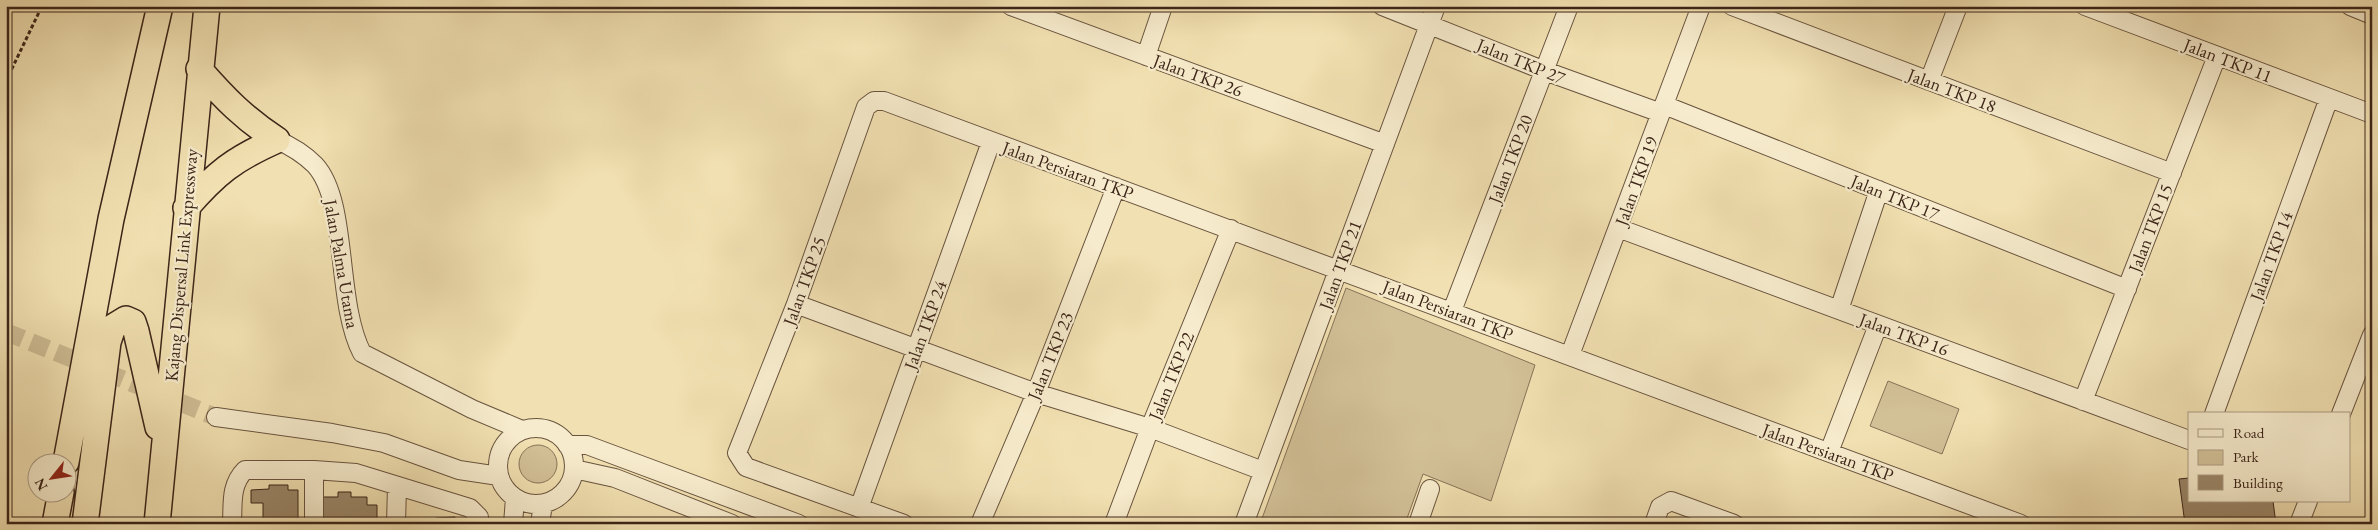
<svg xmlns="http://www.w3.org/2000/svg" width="2378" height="530" viewBox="0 0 2378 530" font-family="'EB Garamond',serif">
  <rect width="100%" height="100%" fill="#f1e0b1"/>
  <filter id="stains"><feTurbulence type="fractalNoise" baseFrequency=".004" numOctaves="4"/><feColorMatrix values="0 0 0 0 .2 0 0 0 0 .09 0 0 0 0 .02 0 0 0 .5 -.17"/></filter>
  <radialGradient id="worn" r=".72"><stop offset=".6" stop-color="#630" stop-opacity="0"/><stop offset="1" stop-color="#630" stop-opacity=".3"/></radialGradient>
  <path fill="#d2c097" stroke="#877258" d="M 1346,288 L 1535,365 L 1491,501 L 1423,474 L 1405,524 L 1260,524 Z
    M 1888,381 L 1959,409 L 1942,454 L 1870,426 Z
    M519 464a19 19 0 1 1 38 0a19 19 0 1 1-38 0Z"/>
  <path fill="#9a8668" stroke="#3c2519" d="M 2189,478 L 2189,501 L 2273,501 L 2276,524 L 2185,524 L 2179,479 Z
    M 269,485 L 288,485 L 288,490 L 298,490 L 298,524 L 253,524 L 253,521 L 263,521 L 263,503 L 251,503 L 251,490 L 269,489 Z
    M 338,492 L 351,492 L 351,497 L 367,497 L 367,505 L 377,505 L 377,524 L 323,524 L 322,497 L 338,497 Z
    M 455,517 L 455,522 L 462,524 L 436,524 L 436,518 Z"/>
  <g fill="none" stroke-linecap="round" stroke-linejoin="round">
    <path stroke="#cdbb93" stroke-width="18" stroke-dasharray="18 9" stroke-linecap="butt" d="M 6,332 L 216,417"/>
    <defs>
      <path id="minor" d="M 1011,6 L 1385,144
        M 1382,6 L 1545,71 L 1661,113
        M 1732,6 L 2172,173
        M 2085,6 L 2372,114
        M 2350,6 L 2372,15
        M 1146,56 L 1163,6
        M 1929,81 L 1958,6
        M 1664,105 L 2127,289
        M 277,140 C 291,146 303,153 315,165 C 349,202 335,301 362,353 L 472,409 L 522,430
        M 1618,228 L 2189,440
        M 796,304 L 1036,393 L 1150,428 L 1263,471
        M 1839,310 L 1879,190
        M 1452,311 L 1569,6
        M 1570,355 L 1701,6
        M 2083,401 L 2217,56
        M 2214,414 L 2329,98
        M 2341,414 L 2372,335
        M 216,417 L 332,433 L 384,443 L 459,470 L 499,476
        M498 466a38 38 0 1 1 76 0a38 38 0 1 1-76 0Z
        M 567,445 L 587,445 L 799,524
        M 1829,452 L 1878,325
        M 574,469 L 615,478 L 732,524
        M 314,470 L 314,524
        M 859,508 L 991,142
        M 232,524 C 233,504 230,485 245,470 L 314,470 L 356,473 L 470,508 L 479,517 L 479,524
        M 396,524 L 397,486
        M 513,524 L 515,498
        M 540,524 L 543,504
        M 904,524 L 746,467 L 737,453 L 796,304 L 866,107 L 874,101 L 884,101 L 2021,524
        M 980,524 L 1036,393 L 1116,187
        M 1114,524 L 1150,428 L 1231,229
        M 1244,524 L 1436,6
        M 1418,524 L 1430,489
        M 1654,524 L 1660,507 L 1671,501 L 1734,524
        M 2299,524 L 2308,501"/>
      <path id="highway" d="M 199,69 C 225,99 244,118 277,140
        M 186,208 C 216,173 234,159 277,140
        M 66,462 L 111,219 L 160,6
        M 55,524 L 61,492
        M 85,524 L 108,342 L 113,327 L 126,319 L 133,322 L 136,331 L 158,427
        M 157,524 L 207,6"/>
    </defs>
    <use href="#minor" stroke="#69543f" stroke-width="20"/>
    <use href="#highway" stroke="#3c2519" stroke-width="28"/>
    <path stroke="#3c2519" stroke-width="3" stroke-dasharray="4 2.5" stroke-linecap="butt" d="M 6,81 L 42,6
      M 6,256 L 10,261 L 6,265"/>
    <use href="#minor" stroke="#f6ebcc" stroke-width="18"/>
    <use href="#highway" stroke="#f1e0b1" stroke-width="25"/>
  </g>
  <g text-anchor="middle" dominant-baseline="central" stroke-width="4.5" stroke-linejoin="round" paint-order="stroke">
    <g font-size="18" fill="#3c2519" stroke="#f6ebcc">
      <text transform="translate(2228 60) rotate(21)">Jalan TKP 11</text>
      <text transform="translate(1521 61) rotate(22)">Jalan TKP 27</text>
      <text transform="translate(1198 75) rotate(20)">Jalan TKP 26</text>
      <text transform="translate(1952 90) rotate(21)">Jalan TKP 18</text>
      <text transform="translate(1510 159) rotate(-69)">Jalan TKP 20</text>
      <text transform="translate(1068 170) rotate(20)">Jalan Persiaran TKP</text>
      <text transform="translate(1636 181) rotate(-70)">Jalan TKP 19</text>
      <text transform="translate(1895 197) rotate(22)">Jalan TKP 17</text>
      <text transform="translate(2150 228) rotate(-69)">Jalan TKP 15</text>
      <text transform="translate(2271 256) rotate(-70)">Jalan TKP 14</text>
      <text transform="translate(342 264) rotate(80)">Jalan Palma Utama</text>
      <text transform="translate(181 265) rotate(-85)">Kajang Dispersal Link Expressway</text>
      <text transform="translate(1340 265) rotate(-70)">Jalan TKP 21</text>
      <text transform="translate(804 281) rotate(-70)">Jalan TKP 25</text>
      <text transform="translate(1448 310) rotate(21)">Jalan Persiaran TKP</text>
      <text transform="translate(925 325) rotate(-70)">Jalan TKP 24</text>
      <text transform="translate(1904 334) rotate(20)">Jalan TKP 16</text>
      <text transform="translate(1050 356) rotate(-68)">Jalan TKP 23</text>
      <text transform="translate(1171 376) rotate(-68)">Jalan TKP 22</text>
      <text transform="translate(1828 452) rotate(20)">Jalan Persiaran TKP</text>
    </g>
  </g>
  <rect width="2378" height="530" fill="none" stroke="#f1e0b1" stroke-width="25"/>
  <rect x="8" y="8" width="2363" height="515" fill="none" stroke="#3c2519" stroke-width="2.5"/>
  <rect x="12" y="12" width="2353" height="505" fill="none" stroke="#3c2519"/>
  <rect x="2188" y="412" width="162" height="90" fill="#f6ebcc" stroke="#ac9c84"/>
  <rect x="2198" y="429" width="25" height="8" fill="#f6ebcc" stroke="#ac9c84"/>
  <text x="2233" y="438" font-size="15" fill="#3c2519">Road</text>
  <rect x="2198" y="450" width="25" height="15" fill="#d2c097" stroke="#ac9c84"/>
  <text x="2233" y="462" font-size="15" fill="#3c2519">Park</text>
  <rect x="2198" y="475" width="25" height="15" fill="#9a8668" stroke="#ac9c84"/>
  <text x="2233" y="488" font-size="15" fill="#3c2519">Building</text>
  <g transform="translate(52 478) rotate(240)"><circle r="24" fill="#f6ebcc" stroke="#ac9c84"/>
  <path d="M0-4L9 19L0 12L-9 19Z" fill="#8f2418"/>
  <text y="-8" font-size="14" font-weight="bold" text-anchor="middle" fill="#3c2519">N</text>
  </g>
  <rect width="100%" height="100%" filter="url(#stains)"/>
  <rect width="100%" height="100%" fill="url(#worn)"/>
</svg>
